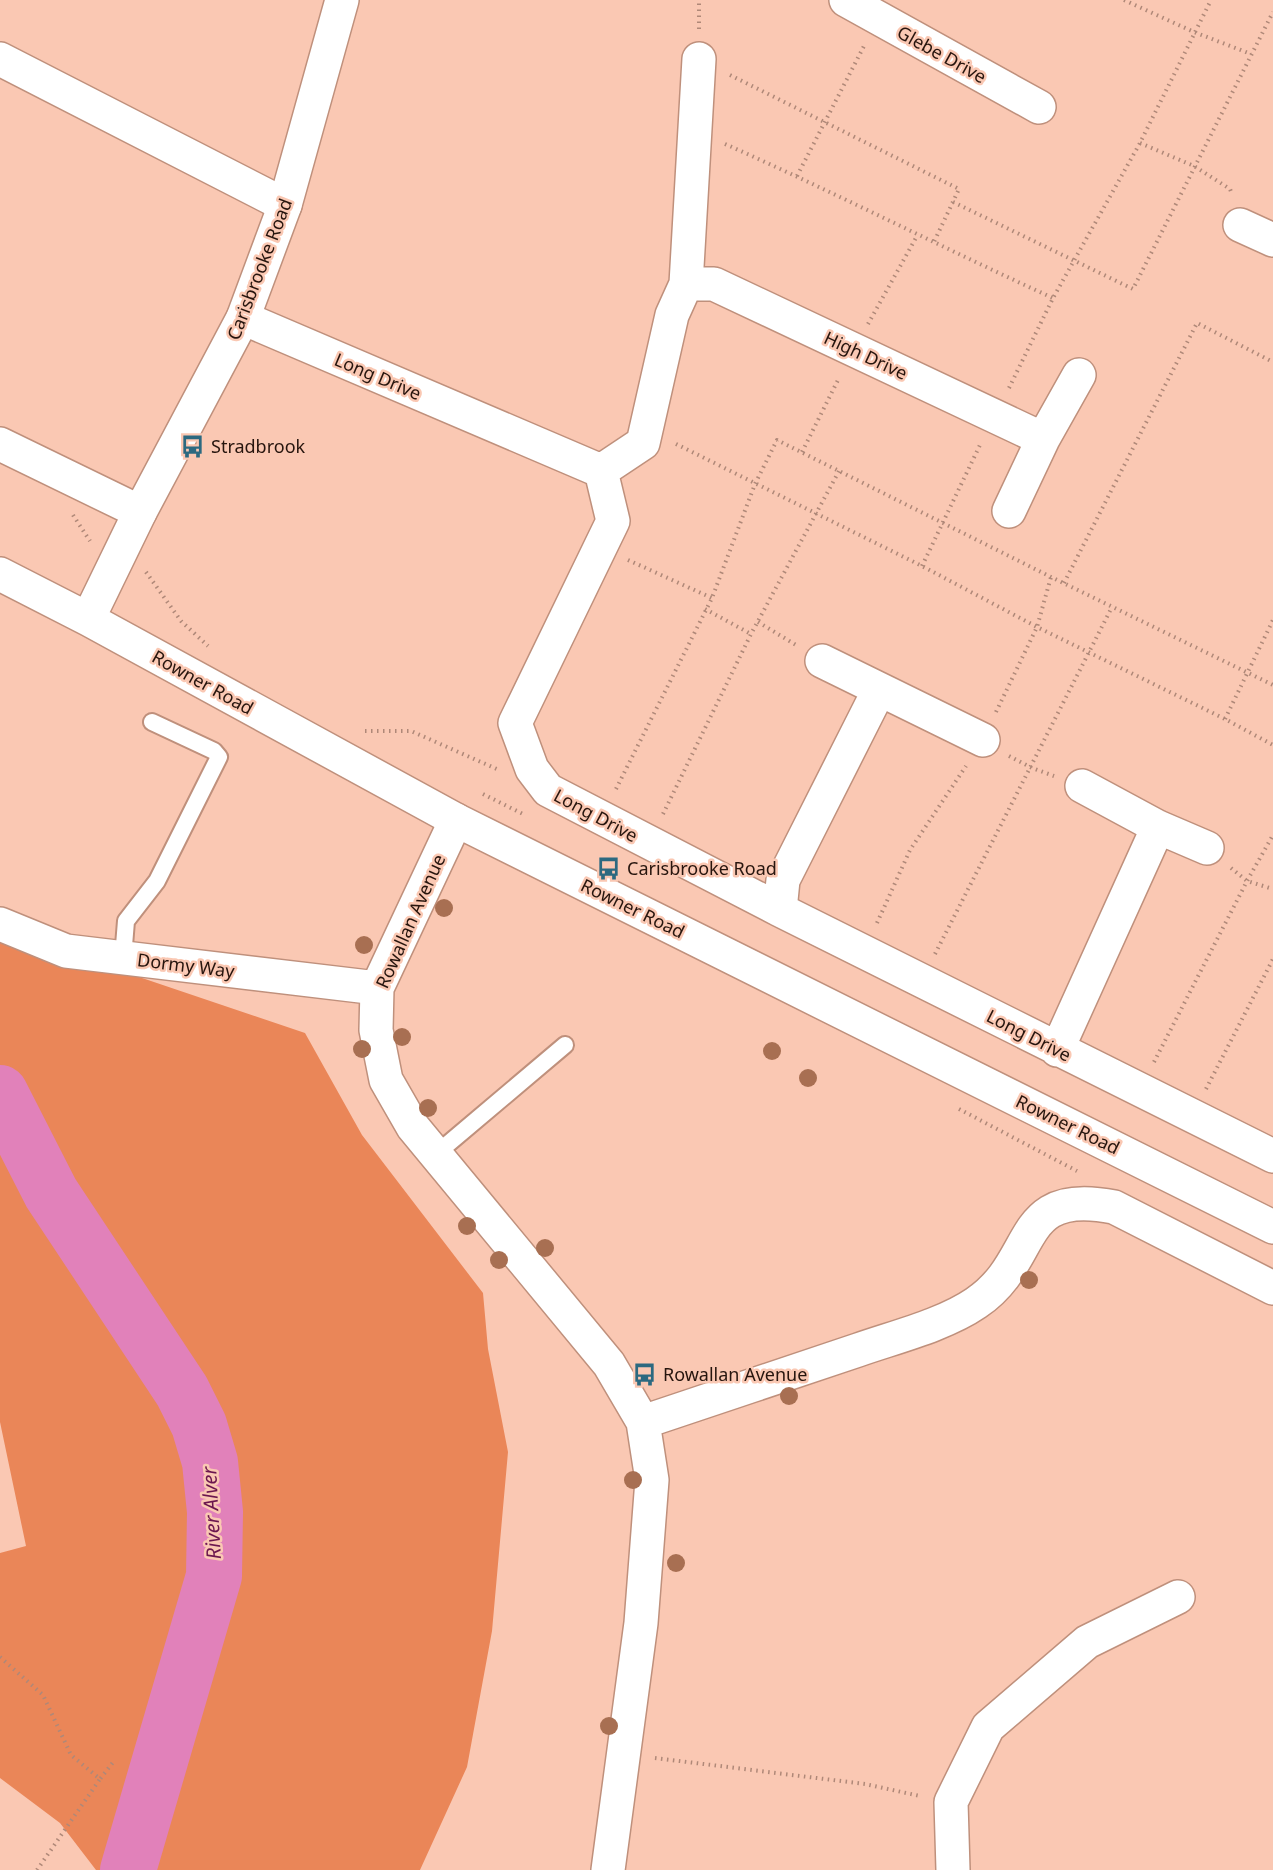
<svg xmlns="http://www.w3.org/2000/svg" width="1273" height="1870" viewBox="0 0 1273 1870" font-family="'Noto Sans',sans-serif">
  <rect width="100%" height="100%" fill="#fac8b3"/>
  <path fill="#ea8658" d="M 0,930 L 305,1033 L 362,1135 L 483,1293 L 488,1349 L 508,1452 L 492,1631 L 467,1767 L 420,1870 L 96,1870 L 60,1823 L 0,1778 L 0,1553 L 26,1546 L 0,1422 Z"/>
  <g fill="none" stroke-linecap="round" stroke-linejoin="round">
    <path stroke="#e181ba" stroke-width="56" d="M 0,1093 L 51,1193 L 182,1391 L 199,1425 L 210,1462 L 215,1512 L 214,1576 L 128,1870"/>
    <defs>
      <path id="lane" d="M 123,958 L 126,921 L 157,881 L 219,757 L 214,751 L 152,722
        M 436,1154 L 565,1045"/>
      <path id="street" d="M 846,0 L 1039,107
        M 0,59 L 285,205
        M 1240,225 L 1273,240
        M 686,284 L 714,284 L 1043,439
        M 243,318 L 601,471 L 613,521 L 515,723 L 532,769 L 548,790 L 780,910 L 1273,1156
        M 0,444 L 140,512
        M 601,471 L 643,443 L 672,315 L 686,284 L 699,59
        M 1009,511 L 1043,439 L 1079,375
        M 822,661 L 983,740
        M 1082,786 L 1158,827 L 1207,848
        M 456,820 L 377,988 L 376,1030 L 386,1080 L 413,1127 L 609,1364 L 643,1422 L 652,1480 L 641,1623 L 608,1870
        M 780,910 L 783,880 L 879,690
        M 0,924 L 66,951 L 377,988
        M 1057,1050 L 1158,827
        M 643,1422 C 715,1398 786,1374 858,1350 C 895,1337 944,1325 976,1303 C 1040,1260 1013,1187 1114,1207 L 1273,1288
        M 953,1870 L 951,1802 L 988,1727 L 1087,1642 L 1178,1597"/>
      <path id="secondary" d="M 0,574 L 88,619 L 456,820 L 1273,1227
        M 88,619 L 140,512 L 243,318 L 285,205 L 342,0"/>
    </defs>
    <use href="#lane" stroke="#bf907c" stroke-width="20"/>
    <use href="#street" stroke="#bf907c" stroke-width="36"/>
    <use href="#secondary" stroke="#bf907c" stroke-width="36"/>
    <path stroke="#af8878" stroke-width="4" stroke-dasharray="1.5 4.5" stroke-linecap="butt" d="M 1124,0 L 1194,32 L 1251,54
      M 699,29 L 699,0
      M 730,75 L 959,189 L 933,244
      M 1140,143 L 1194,166 L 1230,189 L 1232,194
      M 725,144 C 836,193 943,248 1053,298
      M 797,176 L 864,46
      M 953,202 L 1133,289 L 1273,12
      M 868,324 L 917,236
      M 1009,388 L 1053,298 L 1140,143 L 1211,0
      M 676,444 L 922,566 L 1037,627 L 1225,719 L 1273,745
      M 802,452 L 839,378
      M 73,515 L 90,541
      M 628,560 L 712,598
      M 922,566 L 980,445
      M 146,572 L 181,621 L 208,646
      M 1064,583 L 1197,323 L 1273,362
      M 705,609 L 751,634
      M 758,622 L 796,645
      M 996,712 L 1037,627 L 1051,577
      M 1225,719 L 1273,620
      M 365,731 L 411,731 L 499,770
      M 1009,756 L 1032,768 L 1054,776
      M 616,789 L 712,598 L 755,484 L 777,440 L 1051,577 L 1273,685
      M 483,794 L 525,815
      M 663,814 L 751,634 L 839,471
      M 1231,868 L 1247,881 L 1273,889
      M 877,923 L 910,850 L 966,766
      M 935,954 L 1112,607
      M 1154,1062 L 1247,881 L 1273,835
      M 1206,1089 L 1273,959
      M 959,1109 L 1077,1171
      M 0,1657 L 43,1695 L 71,1755 L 100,1779 L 114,1761
      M 655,1758 L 865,1784 L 920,1796
      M 37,1870 L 100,1779"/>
    <use href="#lane" stroke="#fff" stroke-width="16"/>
    <use href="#street" stroke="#fff" stroke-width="33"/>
    <use href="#secondary" stroke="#fff" stroke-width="33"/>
  </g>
  <g fill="#a86f52">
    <circle cx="444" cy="908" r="9"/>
    <circle cx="364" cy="945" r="9"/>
    <circle cx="402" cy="1037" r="9"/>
    <circle cx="362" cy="1049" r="9"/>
    <circle cx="772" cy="1051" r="9"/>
    <circle cx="808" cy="1078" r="9"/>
    <circle cx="428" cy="1108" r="9"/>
    <circle cx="467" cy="1226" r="9"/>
    <circle cx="545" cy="1248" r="9"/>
    <circle cx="499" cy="1260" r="9"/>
    <circle cx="1029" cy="1280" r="9"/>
    <circle cx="789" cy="1396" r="9"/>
    <circle cx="633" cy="1480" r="9"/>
    <circle cx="676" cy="1563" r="9"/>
    <circle cx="609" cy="1726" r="9"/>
  </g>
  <defs>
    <symbol id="bus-bare" viewBox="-9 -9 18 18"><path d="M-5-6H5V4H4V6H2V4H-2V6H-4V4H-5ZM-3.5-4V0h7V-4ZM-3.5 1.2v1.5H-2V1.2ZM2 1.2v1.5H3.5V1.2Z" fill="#2c6980" stroke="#fac8b3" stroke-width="2.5" paint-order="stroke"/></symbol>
  </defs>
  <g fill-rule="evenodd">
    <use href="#bus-bare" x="176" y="430" width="33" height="33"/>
    <use href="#bus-bare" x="592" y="852" width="33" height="33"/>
    <use href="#bus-bare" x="628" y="1358" width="33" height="33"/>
  </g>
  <g text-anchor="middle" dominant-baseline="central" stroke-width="5" stroke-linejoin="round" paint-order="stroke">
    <g font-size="18" fill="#27150e" stroke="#fac8b3">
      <text transform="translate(942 54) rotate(29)">Glebe Drive</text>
      <text transform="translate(259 269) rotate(-69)">Carisbrooke Road</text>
      <text transform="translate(866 355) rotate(25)">High Drive</text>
      <text transform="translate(378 376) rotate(23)">Long Drive</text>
      <text transform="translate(203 682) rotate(29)">Rowner Road</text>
      <text transform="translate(596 815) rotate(28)">Long Drive</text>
      <text transform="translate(633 908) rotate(26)">Rowner Road</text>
      <text transform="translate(410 921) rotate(-66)">Rowallan Avenue</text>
      <text transform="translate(186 965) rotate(7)">Dormy Way</text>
      <text transform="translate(1029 1035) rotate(27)">Long Drive</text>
      <text transform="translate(1068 1124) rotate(26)">Rowner Road</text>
    </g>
    <g font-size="18" fill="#27150e" stroke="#fac8b3" text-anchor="start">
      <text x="211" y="446">Stradbrook</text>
      <text x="627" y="868">Carisbrooke Road</text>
      <text x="663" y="1374">Rowallan Avenue</text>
    </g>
    <g font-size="20" font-style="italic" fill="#6c164f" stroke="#fac8b3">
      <text transform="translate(211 1513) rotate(-93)">River Alver</text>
    </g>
  </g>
</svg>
